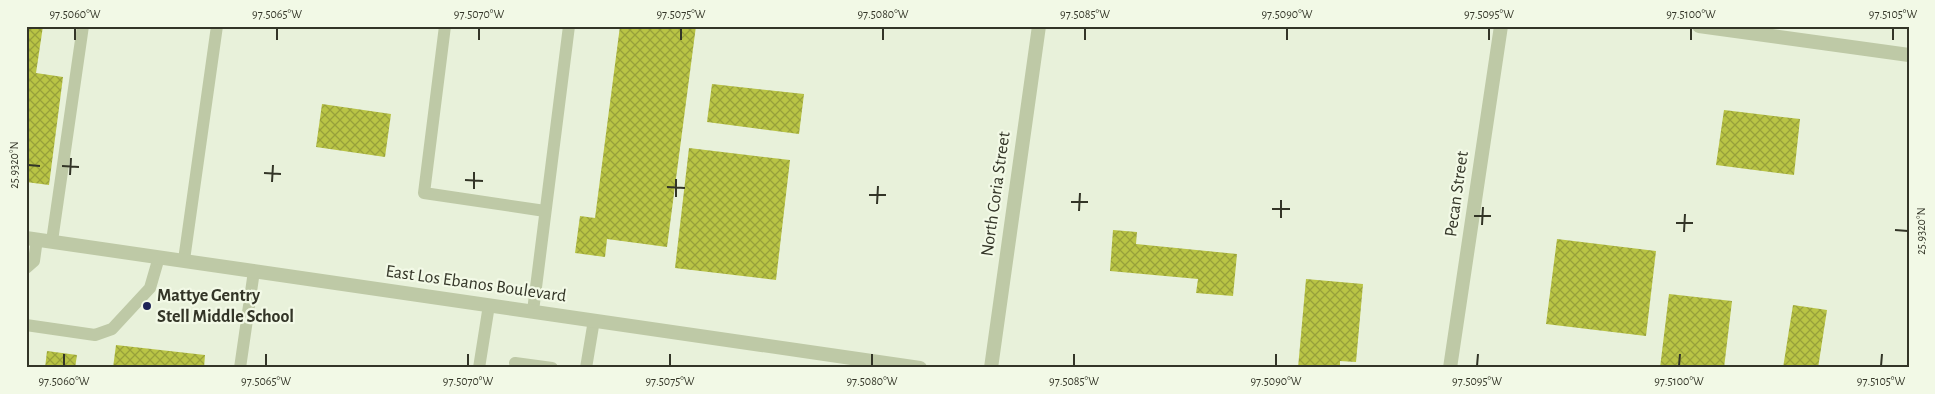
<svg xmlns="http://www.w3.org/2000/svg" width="1935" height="394" viewBox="0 0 1935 394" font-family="'Alegreya Sans',sans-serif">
  <defs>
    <pattern id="building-cross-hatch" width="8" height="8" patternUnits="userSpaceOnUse" patternTransform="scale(1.25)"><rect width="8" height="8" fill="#b9c445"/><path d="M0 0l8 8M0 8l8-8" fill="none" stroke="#97a03a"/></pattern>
  </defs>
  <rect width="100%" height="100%" fill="#e8f1da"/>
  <path fill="url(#building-cross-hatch)" d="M 26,26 L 43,26 L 36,73 L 63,77 L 49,185 L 26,182 Z
    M 620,26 L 696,26 L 667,247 L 607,239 L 605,257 L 575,253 L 580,216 L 595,218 Z
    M 712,84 L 804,94 L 799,134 L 707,122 Z
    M 322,104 L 391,114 L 385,157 L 316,147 Z
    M 1724,110 L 1800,119 L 1794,175 L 1716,165 Z
    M 689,148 L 790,160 L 776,280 L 675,268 Z
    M 1113,230 L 1137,232 L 1136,244 L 1237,254 L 1233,296 L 1196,293 L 1198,279 L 1110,271 Z
    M 1557,239 L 1656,251 L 1646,336 L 1546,324 Z
    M 1306,279 L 1363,284 L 1356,362 L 1340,361 L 1340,368 L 1298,368 Z
    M 1669,294 L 1732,301 L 1724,368 L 1660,368 Z
    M 1793,305 L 1827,310 L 1818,368 L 1783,368 Z
    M 116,345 L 205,355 L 204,368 L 113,368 Z
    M 47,351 L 77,355 L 75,368 L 45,368 Z"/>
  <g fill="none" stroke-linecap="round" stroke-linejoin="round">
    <path stroke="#bec9a6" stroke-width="12" d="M 445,26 L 424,193 L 545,211
      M 52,241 L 83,26
      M 184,260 L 217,26
      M 26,268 L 34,261 L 37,239
      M 533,311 L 569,26
      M 26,325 L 95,335 L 112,329 L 150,288 L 159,257
      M 515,363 L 552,368
      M 240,368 L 254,271
      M 479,368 L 489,305
      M 586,368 L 594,320"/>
    <path stroke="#bec9a6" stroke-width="14" d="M 1699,26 L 1909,55
      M 1450,368 L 1501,26"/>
    <path stroke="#bec9a6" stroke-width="14" d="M 26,238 L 920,368
      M 991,368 L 1039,26"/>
  </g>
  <path fill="none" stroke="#333527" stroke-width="2" d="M 75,40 L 75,28M 277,40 L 277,28M 479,40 L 479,28M 681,40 L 681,28M 883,40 L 883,28M 1085,40 L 1085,28M 1287,40 L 1287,28M 1489,40 L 1489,28M 1691,40 L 1691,28M 1893,40 L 1893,28M 28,165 L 40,166M 62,166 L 79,167M 264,173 L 281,174M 70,175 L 71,158M 465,180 L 483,181M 272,182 L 273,165M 667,187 L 685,188M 474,189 L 474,172M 869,195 L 886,195M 676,197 L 676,179M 1071,202 L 1088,202M 877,204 L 878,186M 1272,209 L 1290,209M 1079,211 L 1080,193M 1474,216 L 1491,216M 1281,218 L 1281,200M 1676,223 L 1693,223M 1482,225 L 1483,207M 1895,230 L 1908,231M 1684,232 L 1685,214M 64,366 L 64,354M 266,366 L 266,354M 468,366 L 468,354M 670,366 L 670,354M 872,366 L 872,354M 1074,366 L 1074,354M 1276,366 L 1276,354M 1477,366 L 1478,354M 1679,366 L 1680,354M 1881,366 L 1882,354"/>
  <circle fill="#1d2356" stroke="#f2f9e6" stroke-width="2" cx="147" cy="306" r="5"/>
  <g text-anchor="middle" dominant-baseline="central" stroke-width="4.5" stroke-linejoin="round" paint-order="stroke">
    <g font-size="18" fill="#333527" stroke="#f2f9e6">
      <text transform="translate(996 194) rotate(-82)">North Coria Street</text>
      <text transform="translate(1457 194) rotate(-82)">Pecan Street</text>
      <text transform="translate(476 284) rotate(8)">East Los Ebanos Boulevard</text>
    </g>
    <g font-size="18" font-weight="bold" fill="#333527" stroke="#f2f9e6" text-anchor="start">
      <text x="157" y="296">Mattye Gentry<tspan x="157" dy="21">Stell Middle School</tspan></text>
    </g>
  </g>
  <rect width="1935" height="394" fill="none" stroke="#f2f9e6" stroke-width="55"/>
  <rect x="28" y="28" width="1880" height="338" fill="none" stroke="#333527" stroke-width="2"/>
  <g font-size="12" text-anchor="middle" fill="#333527">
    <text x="75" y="18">97.5060°W</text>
    <text x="277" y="18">97.5065°W</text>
    <text x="479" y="18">97.5070°W</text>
    <text x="681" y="18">97.5075°W</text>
    <text x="883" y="18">97.5080°W</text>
    <text x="1085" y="18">97.5085°W</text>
    <text x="1287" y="18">97.5090°W</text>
    <text x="1489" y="18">97.5095°W</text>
    <text x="1691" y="18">97.5100°W</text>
    <text x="1893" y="18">97.5105°W</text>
    <text transform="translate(14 165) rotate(-90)" y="4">25.9320°N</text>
    <text transform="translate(1921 231) rotate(-90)" y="4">25.9320°N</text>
    <text x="64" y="385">97.5060°W</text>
    <text x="266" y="385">97.5065°W</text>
    <text x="468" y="385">97.5070°W</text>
    <text x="670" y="385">97.5075°W</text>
    <text x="872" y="385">97.5080°W</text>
    <text x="1074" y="385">97.5085°W</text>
    <text x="1276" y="385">97.5090°W</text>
    <text x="1477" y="385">97.5095°W</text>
    <text x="1679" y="385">97.5100°W</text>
    <text x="1881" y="385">97.5105°W</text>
  </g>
</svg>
